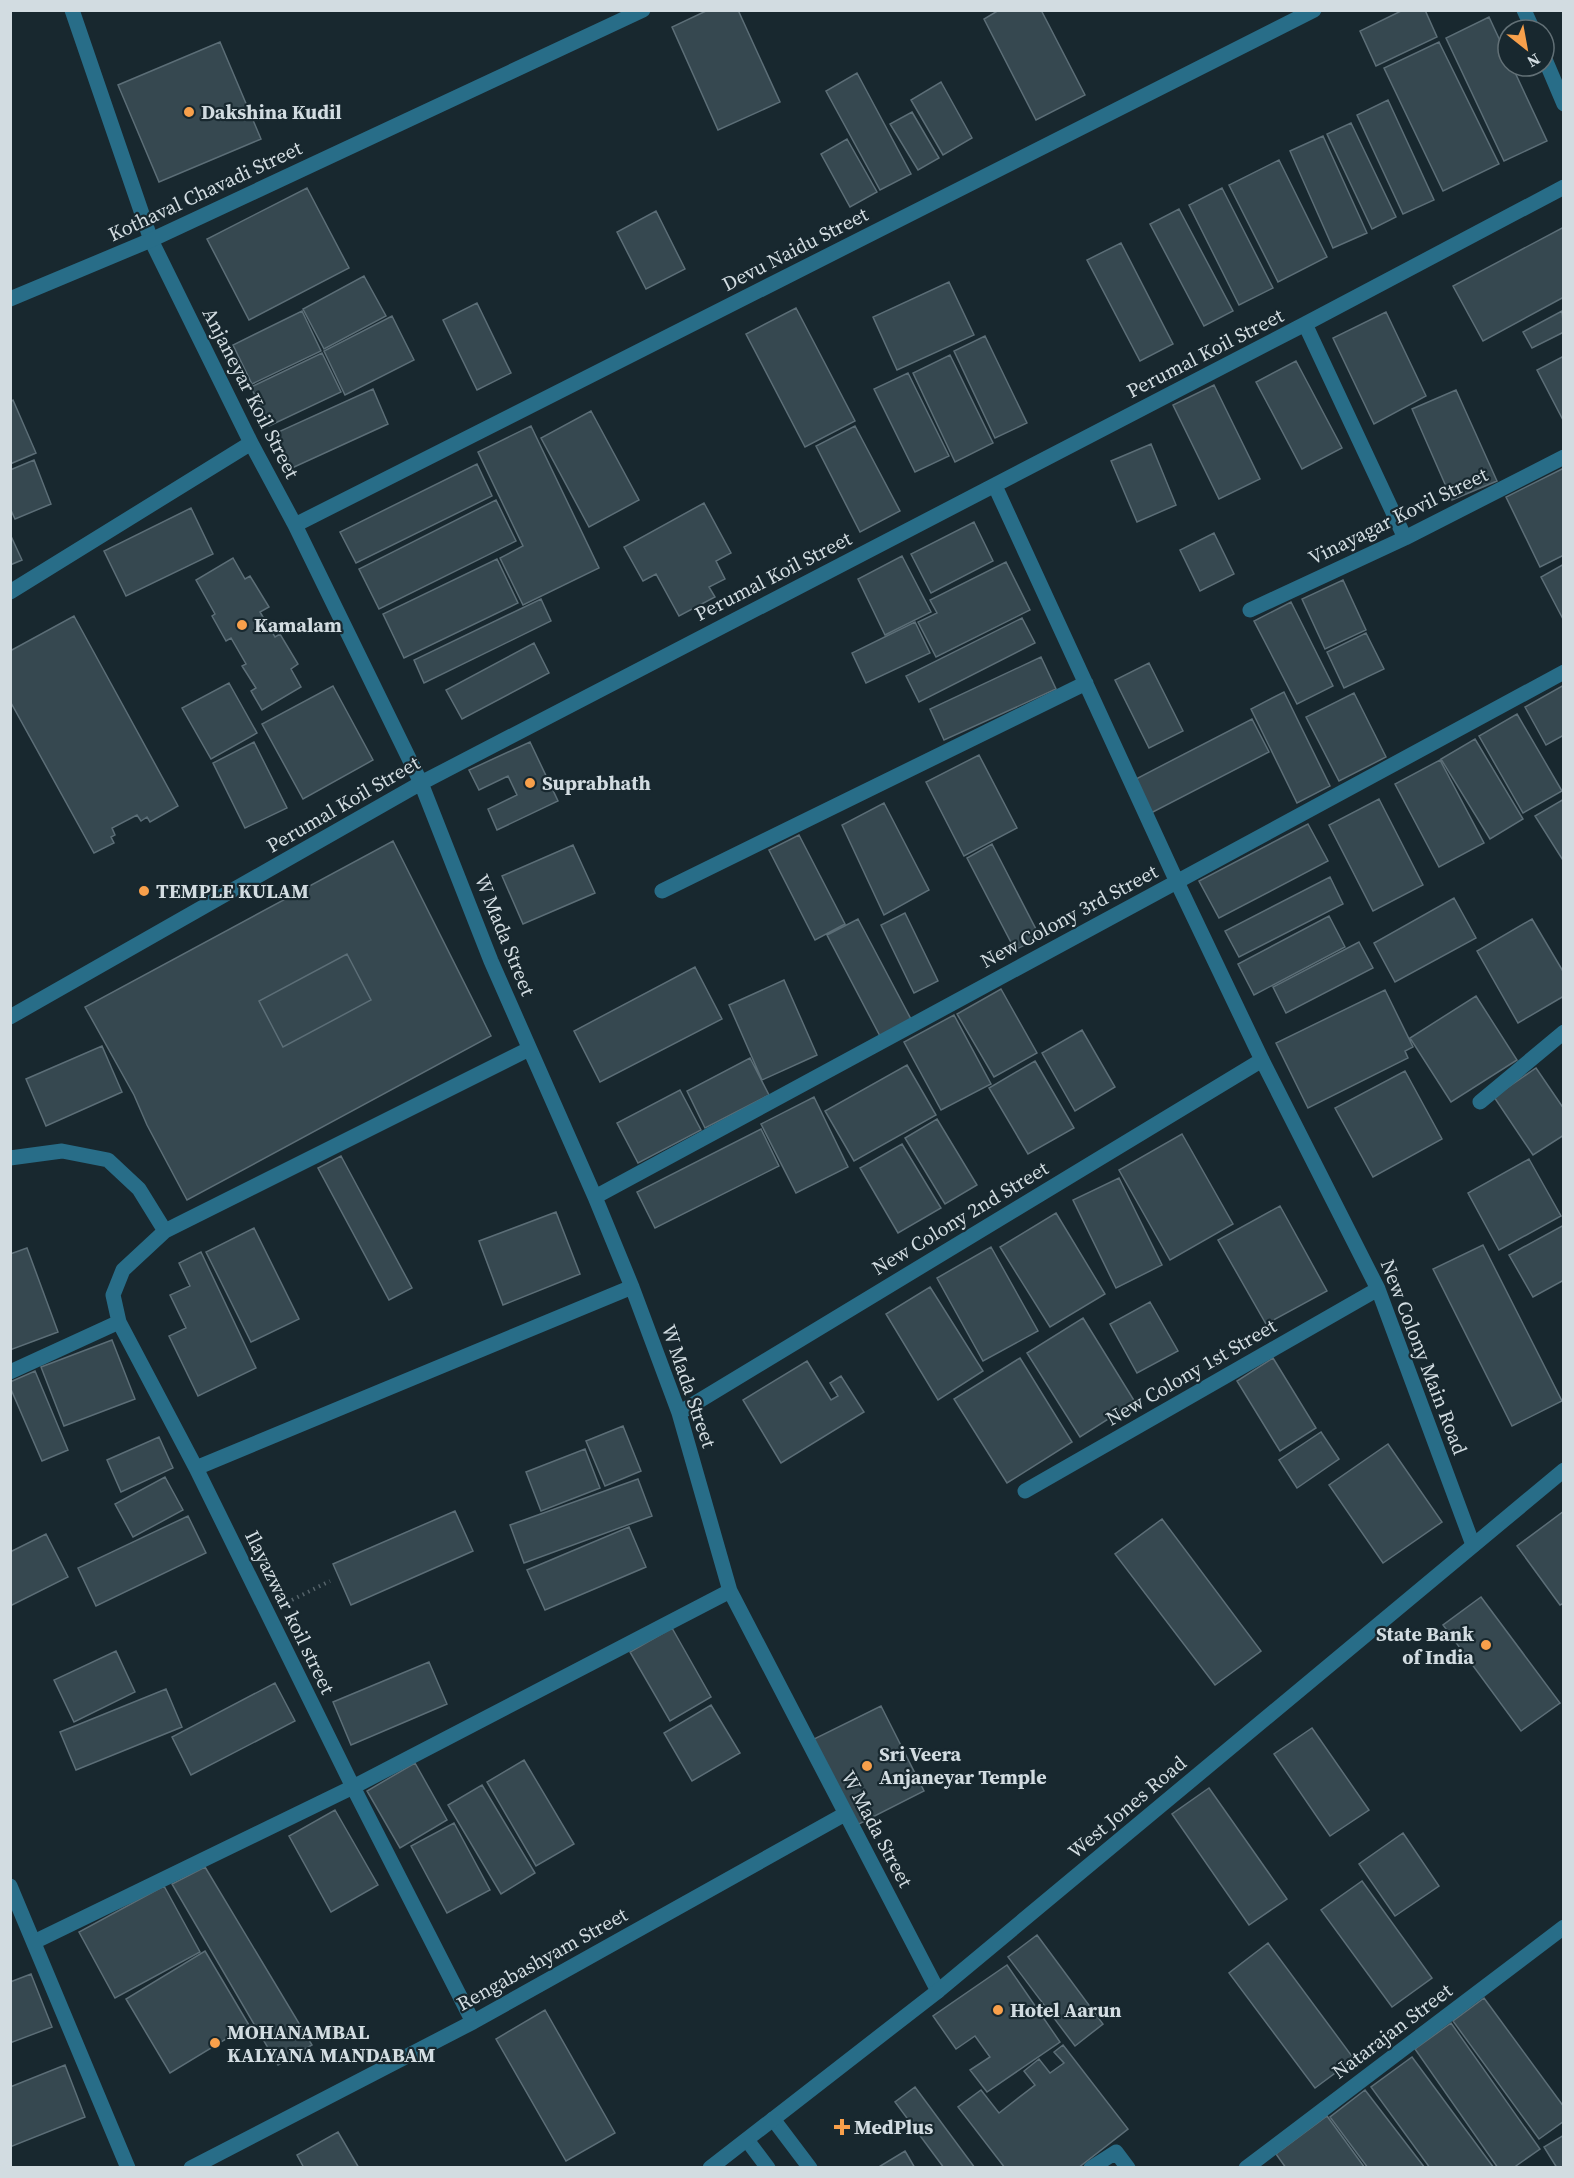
<svg xmlns="http://www.w3.org/2000/svg" width="1574" height="2178" viewBox="0 0 1574 2178" font-family="'Source Serif 4',serif">
  <rect width="100%" height="100%" fill="#18282f"/>
  <path fill="#364850" stroke="#5c6e77" stroke-width="1.5" d="M 708,10 L 738,10 L 780,102 L 718,130 L 672,27 Z
    M 999,10 L 1041,10 L 1085,95 L 1036,120 L 984,19 Z
    M 1403,10 L 1425,10 L 1437,37 L 1376,66 L 1360,31 Z
    M 1489,17 L 1508,58 L 1508,66 L 1512,66 L 1547,141 L 1504,161 L 1446,38 Z
    M 220,42 L 261,139 L 159,182 L 118,85 Z
    M 1439,42 L 1499,164 L 1443,191 L 1384,68 Z
    M 857,73 L 911,174 L 880,190 L 826,91 Z
    M 941,82 L 972,138 L 943,155 L 911,100 Z
    M 1388,100 L 1434,200 L 1403,214 L 1357,115 Z
    M 912,112 L 939,158 L 918,170 L 890,124 Z
    M 1351,123 L 1396,217 L 1372,229 L 1327,134 Z
    M 1323,136 L 1367,233 L 1333,248 L 1290,151 Z
    M 847,139 L 877,192 L 850,207 L 821,154 Z
    M 1279,160 L 1327,257 L 1278,282 L 1229,185 Z
    M 307,188 L 349,268 L 249,320 L 207,239 Z
    M 1222,188 L 1273,288 L 1239,305 L 1189,205 Z
    M 1179,209 L 1233,311 L 1204,326 L 1150,224 Z
    M 656,211 L 685,269 L 646,289 L 617,232 Z
    M 1564,227 L 1564,297 L 1483,341 L 1453,286 Z
    M 1121,243 L 1173,344 L 1140,361 L 1087,260 Z
    M 364,276 L 386,316 L 324,349 L 303,309 Z
    M 949,282 L 974,335 L 897,370 L 873,317 Z
    M 477,303 L 511,373 L 477,390 L 443,320 Z
    M 796,308 L 855,421 L 805,447 L 746,334 Z
    M 302,311 L 321,351 L 252,384 L 233,345 Z
    M 1562,311 L 1564,332 L 1532,348 L 1523,332 Z
    M 1386,312 L 1426,396 L 1374,424 L 1333,338 Z
    M 392,316 L 414,360 L 345,395 L 324,351 Z
    M 985,336 L 1027,423 L 995,438 L 954,351 Z
    M 322,353 L 341,392 L 269,426 L 251,387 Z
    M 950,355 L 993,443 L 955,462 L 913,373 Z
    M 1564,356 L 1564,420 L 1563,420 L 1537,370 Z
    M 1296,361 L 1342,448 L 1302,469 L 1256,382 Z
    M 908,373 L 949,456 L 915,472 L 874,389 Z
    M 1214,385 L 1260,479 L 1219,499 L 1173,405 Z
    M 373,389 L 388,424 L 292,468 L 276,433 Z
    M 1456,390 L 1497,481 L 1452,500 L 1412,409 Z
    M 13,400 L 36,453 L 10,464 L 10,402 Z
    M 591,411 L 639,500 L 589,527 L 541,438 Z
    M 531,426 L 599,568 L 523,605 L 500,558 L 523,546 L 478,452 Z
    M 855,426 L 900,511 L 860,532 L 816,446 Z
    M 1151,444 L 1176,505 L 1137,522 L 1111,461 Z
    M 34,460 L 51,504 L 15,519 L 10,508 L 10,470 Z
    M 477,464 L 492,496 L 356,563 L 340,532 Z
    M 1564,468 L 1564,555 L 1540,567 L 1506,497 Z
    M 496,500 L 516,541 L 379,609 L 359,569 Z
    M 704,503 L 731,553 L 716,561 L 725,579 L 709,587 L 715,597 L 679,616 L 656,574 L 643,581 L 624,547 Z
    M 191,508 L 213,554 L 126,596 L 104,551 Z
    M 974,522 L 993,561 L 931,593 L 911,554 Z
    M 1214,533 L 1234,574 L 1200,591 L 1180,550 Z
    M 10,534 L 22,560 L 10,565 Z
    M 902,556 L 931,612 L 885,635 L 858,579 Z
    M 233,558 L 245,579 L 250,576 L 269,607 L 260,612 L 275,637 L 280,634 L 298,664 L 291,669 L 301,687 L 262,710 L 251,691 L 256,688 L 242,666 L 246,664 L 231,638 L 226,641 L 212,616 L 215,614 L 196,580 Z
    M 497,559 L 518,603 L 404,658 L 383,614 Z
    M 1006,562 L 1030,610 L 936,657 L 918,622 L 937,613 L 930,600 Z
    M 1564,564 L 1564,621 L 1541,577 Z
    M 1343,580 L 1366,630 L 1325,649 L 1302,599 Z
    M 541,599 L 551,621 L 424,683 L 414,660 Z
    M 1291,602 L 1333,686 L 1297,704 L 1254,621 Z
    M 74,616 L 178,806 L 150,822 L 147,817 L 141,821 L 137,815 L 112,828 L 115,835 L 111,837 L 114,843 L 94,853 L 10,701 L 10,651 Z
    M 1022,618 L 1035,643 L 919,702 L 906,676 Z
    M 915,622 L 930,653 L 866,683 L 852,653 Z
    M 1366,633 L 1384,669 L 1344,688 L 1327,652 Z
    M 534,643 L 549,673 L 462,719 L 446,690 Z
    M 1041,657 L 1056,689 L 944,740 L 930,709 Z
    M 1149,663 L 1183,731 L 1149,748 L 1115,680 Z
    M 229,683 L 257,733 L 211,759 L 182,708 Z
    M 1564,685 L 1564,735 L 1546,745 L 1525,707 Z
    M 333,686 L 373,760 L 303,799 L 262,724 Z
    M 1284,692 L 1330,786 L 1297,803 L 1251,709 Z
    M 1354,693 L 1386,757 L 1339,781 L 1306,717 Z
    M 1517,714 L 1562,791 L 1523,813 L 1479,736 Z
    M 1252,719 L 1269,752 L 1151,813 L 1134,780 Z
    M 1475,739 L 1523,819 L 1490,839 L 1441,759 Z
    M 254,742 L 287,808 L 245,828 L 213,763 Z
    M 530,742 L 558,801 L 497,830 L 488,809 L 517,795 L 508,776 L 479,790 L 469,770 Z
    M 979,755 L 1017,828 L 964,856 L 926,782 Z
    M 1440,760 L 1484,843 L 1439,867 L 1395,784 Z
    M 1379,799 L 1423,885 L 1373,911 L 1329,825 Z
    M 1564,799 L 1564,862 L 1535,816 Z
    M 884,803 L 929,890 L 884,915 L 842,825 Z
    M 1308,824 L 1328,861 L 1219,918 L 1199,881 Z
    M 799,835 L 845,924 L 815,940 L 769,850 Z
    M 393,841 L 491,1036 L 187,1200 L 147,1125 L 134,1095 L 85,1007 Z
    M 992,844 L 1040,937 L 1015,950 L 967,858 Z
    M 573,845 L 595,893 L 523,924 L 502,876 Z
    M 1330,877 L 1343,904 L 1239,957 L 1225,931 Z
    M 1454,898 L 1476,938 L 1395,982 L 1374,943 Z
    M 905,913 L 938,981 L 914,993 L 881,925 Z
    M 1329,916 L 1345,947 L 1254,995 L 1238,964 Z
    M 858,919 L 912,1021 L 881,1038 L 827,935 Z
    M 1532,919 L 1564,973 L 1564,996 L 1518,1023 L 1477,951 Z
    M 1359,942 L 1373,968 L 1286,1013 L 1273,987 Z
    M 347,954 L 371,1000 L 283,1047 L 259,1001 Z
    M 695,967 L 722,1019 L 600,1082 L 574,1031 Z
    M 784,980 L 817,1055 L 762,1080 L 729,1005 Z
    M 1001,989 L 1037,1053 L 994,1077 L 957,1014 Z
    M 1385,990 L 1413,1047 L 1405,1051 L 1408,1058 L 1308,1108 L 1276,1043 Z
    M 1476,996 L 1517,1060 L 1451,1102 L 1410,1038 Z
    M 954,1015 L 991,1084 L 941,1110 L 904,1042 Z
    M 1082,1030 L 1115,1087 L 1075,1111 L 1042,1053 Z
    M 102,1046 L 122,1092 L 46,1126 L 26,1079 Z
    M 750,1058 L 769,1095 L 705,1128 L 687,1091 Z
    M 1035,1061 L 1074,1128 L 1028,1154 L 989,1088 Z
    M 907,1065 L 936,1115 L 854,1161 L 825,1111 Z
    M 1536,1068 L 1564,1109 L 1564,1135 L 1533,1155 L 1494,1097 Z
    M 1405,1071 L 1442,1139 L 1373,1177 L 1335,1108 Z
    M 680,1090 L 701,1130 L 638,1163 L 617,1123 Z
    M 814,1097 L 848,1167 L 796,1193 L 761,1124 Z
    M 937,1119 L 977,1185 L 945,1204 L 905,1138 Z
    M 761,1129 L 779,1166 L 655,1228 L 637,1192 Z
    M 1182,1134 L 1233,1224 L 1170,1260 L 1119,1170 Z
    M 902,1144 L 941,1208 L 898,1233 L 860,1168 Z
    M 341,1156 L 412,1288 L 389,1300 L 318,1168 Z
    M 1529,1159 L 1561,1216 L 1499,1250 L 1468,1193 Z
    M 1119,1178 L 1162,1265 L 1116,1288 L 1073,1200 Z
    M 1280,1206 L 1327,1291 L 1266,1324 L 1218,1240 Z
    M 556,1212 L 580,1274 L 503,1305 L 479,1241 Z
    M 1056,1213 L 1105,1294 L 1050,1327 L 1000,1247 Z
    M 1564,1225 L 1564,1280 L 1533,1297 L 1509,1255 Z
    M 254,1228 L 299,1319 L 251,1342 L 206,1252 Z
    M 1483,1245 L 1562,1401 L 1512,1426 L 1433,1269 Z
    M 991,1247 L 1038,1331 L 983,1361 L 937,1278 Z
    M 27,1248 L 58,1332 L 10,1350 L 10,1254 Z
    M 201,1252 L 256,1368 L 198,1396 L 169,1336 L 186,1328 L 170,1295 L 190,1286 L 179,1263 Z
    M 930,1287 L 983,1371 L 938,1400 L 886,1314 Z
    M 1150,1302 L 1178,1351 L 1137,1373 L 1110,1324 Z
    M 1083,1318 L 1135,1402 L 1080,1437 L 1027,1353 Z
    M 112,1340 L 135,1399 L 64,1426 L 41,1367 Z
    M 1020,1358 L 1072,1442 L 1007,1483 L 954,1399 Z
    M 1273,1358 L 1316,1428 L 1280,1451 L 1237,1381 Z
    M 807,1361 L 831,1400 L 838,1396 L 830,1383 L 841,1376 L 864,1412 L 781,1463 L 743,1400 Z
    M 35,1371 L 68,1450 L 42,1461 L 10,1387 L 10,1382 Z
    M 623,1426 L 641,1471 L 605,1486 L 586,1441 Z
    M 1321,1432 L 1339,1459 L 1297,1488 L 1279,1460 Z
    M 159,1437 L 173,1468 L 121,1492 L 107,1460 Z
    M 1388,1444 L 1442,1522 L 1383,1563 L 1329,1485 Z
    M 585,1449 L 600,1488 L 541,1511 L 526,1472 Z
    M 165,1477 L 183,1510 L 133,1537 L 115,1504 Z
    M 638,1479 L 652,1516 L 524,1563 L 510,1525 Z
    M 455,1511 L 473,1551 L 351,1605 L 333,1564 Z
    M 1564,1511 L 1564,1603 L 1560,1605 L 1517,1546 Z
    M 188,1516 L 206,1553 L 96,1606 L 78,1568 Z
    M 1162,1519 L 1261,1651 L 1215,1685 L 1115,1554 Z
    M 629,1527 L 646,1567 L 545,1610 L 527,1570 Z
    M 46,1534 L 68,1577 L 10,1606 L 10,1552 Z
    M 1481,1597 L 1560,1703 L 1521,1731 L 1443,1625 Z
    M 672,1628 L 711,1697 L 670,1721 L 630,1652 Z
    M 116,1651 L 135,1692 L 74,1722 L 54,1680 Z
    M 429,1662 L 447,1704 L 351,1745 L 333,1702 Z
    M 275,1683 L 295,1721 L 191,1775 L 172,1737 Z
    M 166,1689 L 182,1727 L 76,1770 L 60,1732 Z
    M 711,1705 L 740,1753 L 692,1781 L 664,1733 Z
    M 881,1706 L 924,1791 L 853,1827 L 810,1741 Z
    M 1312,1728 L 1369,1810 L 1330,1836 L 1274,1754 Z
    M 524,1760 L 574,1844 L 536,1866 L 487,1782 Z
    M 415,1763 L 447,1820 L 400,1848 L 367,1791 Z
    M 482,1785 L 535,1873 L 501,1894 L 448,1805 Z
    M 1209,1788 L 1287,1899 L 1249,1925 L 1172,1814 Z
    M 335,1810 L 378,1885 L 331,1912 L 289,1836 Z
    M 454,1823 L 490,1890 L 447,1913 L 411,1846 Z
    M 1403,1833 L 1439,1886 L 1395,1916 L 1359,1864 Z
    M 205,1867 L 312,2045 L 278,2065 L 172,1884 Z
    M 1362,1881 L 1432,1978 L 1392,2007 L 1321,1910 Z
    M 164,1886 L 200,1952 L 115,1998 L 79,1932 Z
    M 1037,1935 L 1103,2024 L 1075,2046 L 1008,1957 Z
    M 1268,1943 L 1354,2059 L 1315,2088 L 1229,1973 Z
    M 205,1951 L 249,2025 L 170,2073 L 126,1999 Z
    M 1007,1965 L 1060,2042 L 987,2092 L 970,2070 L 990,2057 L 975,2036 L 956,2049 L 933,2016 Z
    M 31,1974 L 52,2027 L 10,2043 L 10,1982 Z
    M 1484,1998 L 1564,2107 L 1564,2121 L 1539,2139 L 1453,2021 Z
    M 545,2010 L 615,2133 L 566,2161 L 496,2039 Z
    M 1451,2023 L 1540,2149 L 1513,2168 L 1498,2168 L 1415,2049 Z
    M 1063,2045 L 1128,2129 L 1078,2168 L 1005,2168 L 958,2107 L 981,2090 L 999,2113 L 1035,2085 L 1024,2071 L 1039,2059 L 1050,2073 L 1064,2063 L 1054,2052 Z
    M 1412,2057 L 1494,2168 L 1430,2168 L 1371,2087 Z
    M 65,2065 L 85,2117 L 10,2147 L 10,2087 Z
    M 915,2087 L 975,2168 L 944,2168 L 895,2102 Z
    M 1365,2090 L 1425,2168 L 1368,2168 L 1330,2117 Z
    M 1327,2116 L 1365,2168 L 1286,2168 L 1276,2154 Z
    M 338,2132 L 359,2168 L 304,2168 L 297,2155 Z
    M 1564,2135 L 1564,2168 L 1557,2168 L 1544,2147 Z
    M 905,2151 L 915,2168 L 877,2168 Z"/>
  <g fill="none" stroke-linecap="round" stroke-linejoin="round">
    <path stroke="#56646b" stroke-width="4" stroke-dasharray="1.5 4.5" stroke-linecap="butt" d="M 292,1600 L 330,1581"/>
    <path stroke="#286d88" stroke-width="15" d="M 72,10 L 151,240 L 251,443 L 295,525 L 421,783 L 491,961 L 595,1197 L 632,1287 L 679,1413 L 730,1591 L 938,1991
      M 1524,10 L 1533,30
      M 1544,57 L 1564,104
      M 1305,324 L 1405,538
      M 995,486 L 1177,882 L 1262,1060 L 1378,1289 L 1473,1545
      M 295,525 L 1314,10
      M 10,592 L 251,443
      M 1250,610 L 1405,538 L 1564,457
      M 662,891 L 1086,683
      M 10,1017 L 421,783 L 1305,324 L 1564,187
      M 1480,1102 L 1564,1032
      M 10,1158 L 62,1151 L 108,1160 L 139,1189 L 165,1231
      M 595,1197 L 1564,672
      M 10,1372 L 119,1322
      M 679,1413 L 1262,1060
      M 196,1468 L 632,1287
      M 1025,1491 L 1378,1289
      M 10,1886 L 128,2168
      M 34,1942 L 353,1787 L 730,1591
      M 473,2022 L 353,1787 L 196,1468 L 119,1322 L 113,1295 L 123,1270 L 165,1231 L 529,1049
      M 773,2119 L 810,2168
      M 747,2140 L 768,2168
      M 191,2168 L 473,2022 L 845,1814
      M 1091,2168 L 1116,2152 L 1128,2168
      M 1246,2168 L 1564,1927"/>
    <path stroke="#286d88" stroke-width="15" d="M 10,299 L 151,240 L 643,10
      M 710,2168 L 938,1991 L 1564,1470"/>
  </g>
  <g fill="#f8a04b" stroke="#18282f" stroke-width="2">
    <circle cx="189" cy="112" r="6"/>
    <circle cx="242" cy="625" r="6"/>
    <circle cx="530" cy="783" r="6"/>
    <circle cx="144" cy="891" r="6"/>
    <circle cx="1486" cy="1645" r="6"/>
    <circle cx="867" cy="1766" r="6"/>
    <circle cx="998" cy="2010" r="6"/>
    <circle cx="215" cy="2043" r="6"/>
    <path d="M839 2118h6v6h6v6h-6v6h-6v-6h-6v-6h6z"/>
  </g>
  <g text-anchor="middle" dominant-baseline="central" stroke-width="4.5" stroke-linejoin="round" paint-order="stroke">
    <g font-size="20" font-weight="bold" fill="#d2dce1" stroke="#18282f" text-anchor="start">
      <text x="201" y="112">Dakshina Kudil</text>
      <text x="254" y="625">Kamalam</text>
      <text x="542" y="783">Suprabhath</text>
      <text x="156" y="891">TEMPLE KULAM</text>
      <text x="1474" y="1634" text-anchor="end">State Bank<tspan x="1474" dy="23">of India</tspan></text>
      <text x="879" y="1754">Sri Veera<tspan x="879" dy="23">Anjaneyar Temple</tspan></text>
      <text x="1010" y="2010">Hotel Aarun</text>
      <text x="227" y="2032">MOHANAMBAL<tspan x="227" dy="23">KALYANA MANDABAM</tspan></text>
      <text x="854" y="2127">MedPlus</text>
    </g>
    <g font-size="20" fill="#d2dce1" stroke="#18282f">
      <text transform="translate(205 191) rotate(-25)">Kothaval Chavadi Street</text>
      <text transform="translate(795 249) rotate(-27)">Devu Naidu Street</text>
      <text transform="translate(1205 353) rotate(-27)">Perumal Koil Street</text>
      <text transform="translate(251 393) rotate(63)">Anjaneyar Koil Street</text>
      <text transform="translate(1398 516) rotate(-26)">Vinayagar Kovil Street</text>
      <text transform="translate(773 576) rotate(-27)">Perumal Koil Street</text>
      <text transform="translate(343 804) rotate(-30)">Perumal Koil Street</text>
      <text transform="translate(1069 916) rotate(-28)">New Colony 3rd Street</text>
      <text transform="translate(505 935) rotate(68)">W Mada Street</text>
      <text transform="translate(960 1218) rotate(-31)">New Colony 2nd Street</text>
      <text transform="translate(1424 1357) rotate(69)">New Colony Main Road</text>
      <text transform="translate(1191 1372) rotate(-30)">New Colony 1st Street</text>
      <text transform="translate(689 1386) rotate(71)">W Mada Street</text>
      <text transform="translate(290 1612) rotate(64)">Ilayazwar koil street</text>
      <text transform="translate(1127 1807) rotate(-40)">West Jones Road</text>
      <text transform="translate(877 1829) rotate(62)">W Mada Street</text>
      <text transform="translate(542 1959) rotate(-29)">Rengabashyam Street</text>
      <text transform="translate(1392 2031) rotate(-37)">Natarajan Street</text>
    </g>
  </g>
  <rect width="1574" height="2178" fill="none" stroke="#d2dce1" stroke-width="24"/>
  <g transform="translate(1526 48) rotate(149)"><circle r="28" fill="#18282f" stroke="#627076" stroke-width="1.5"/>
  <path d="M0-4.5L10 22L0 15L-10 22Z" fill="#f8a04b"/>
  <text y="-9" font-size="16" font-weight="bold" text-anchor="middle" fill="#d2dce1">N</text>
  </g>
</svg>
